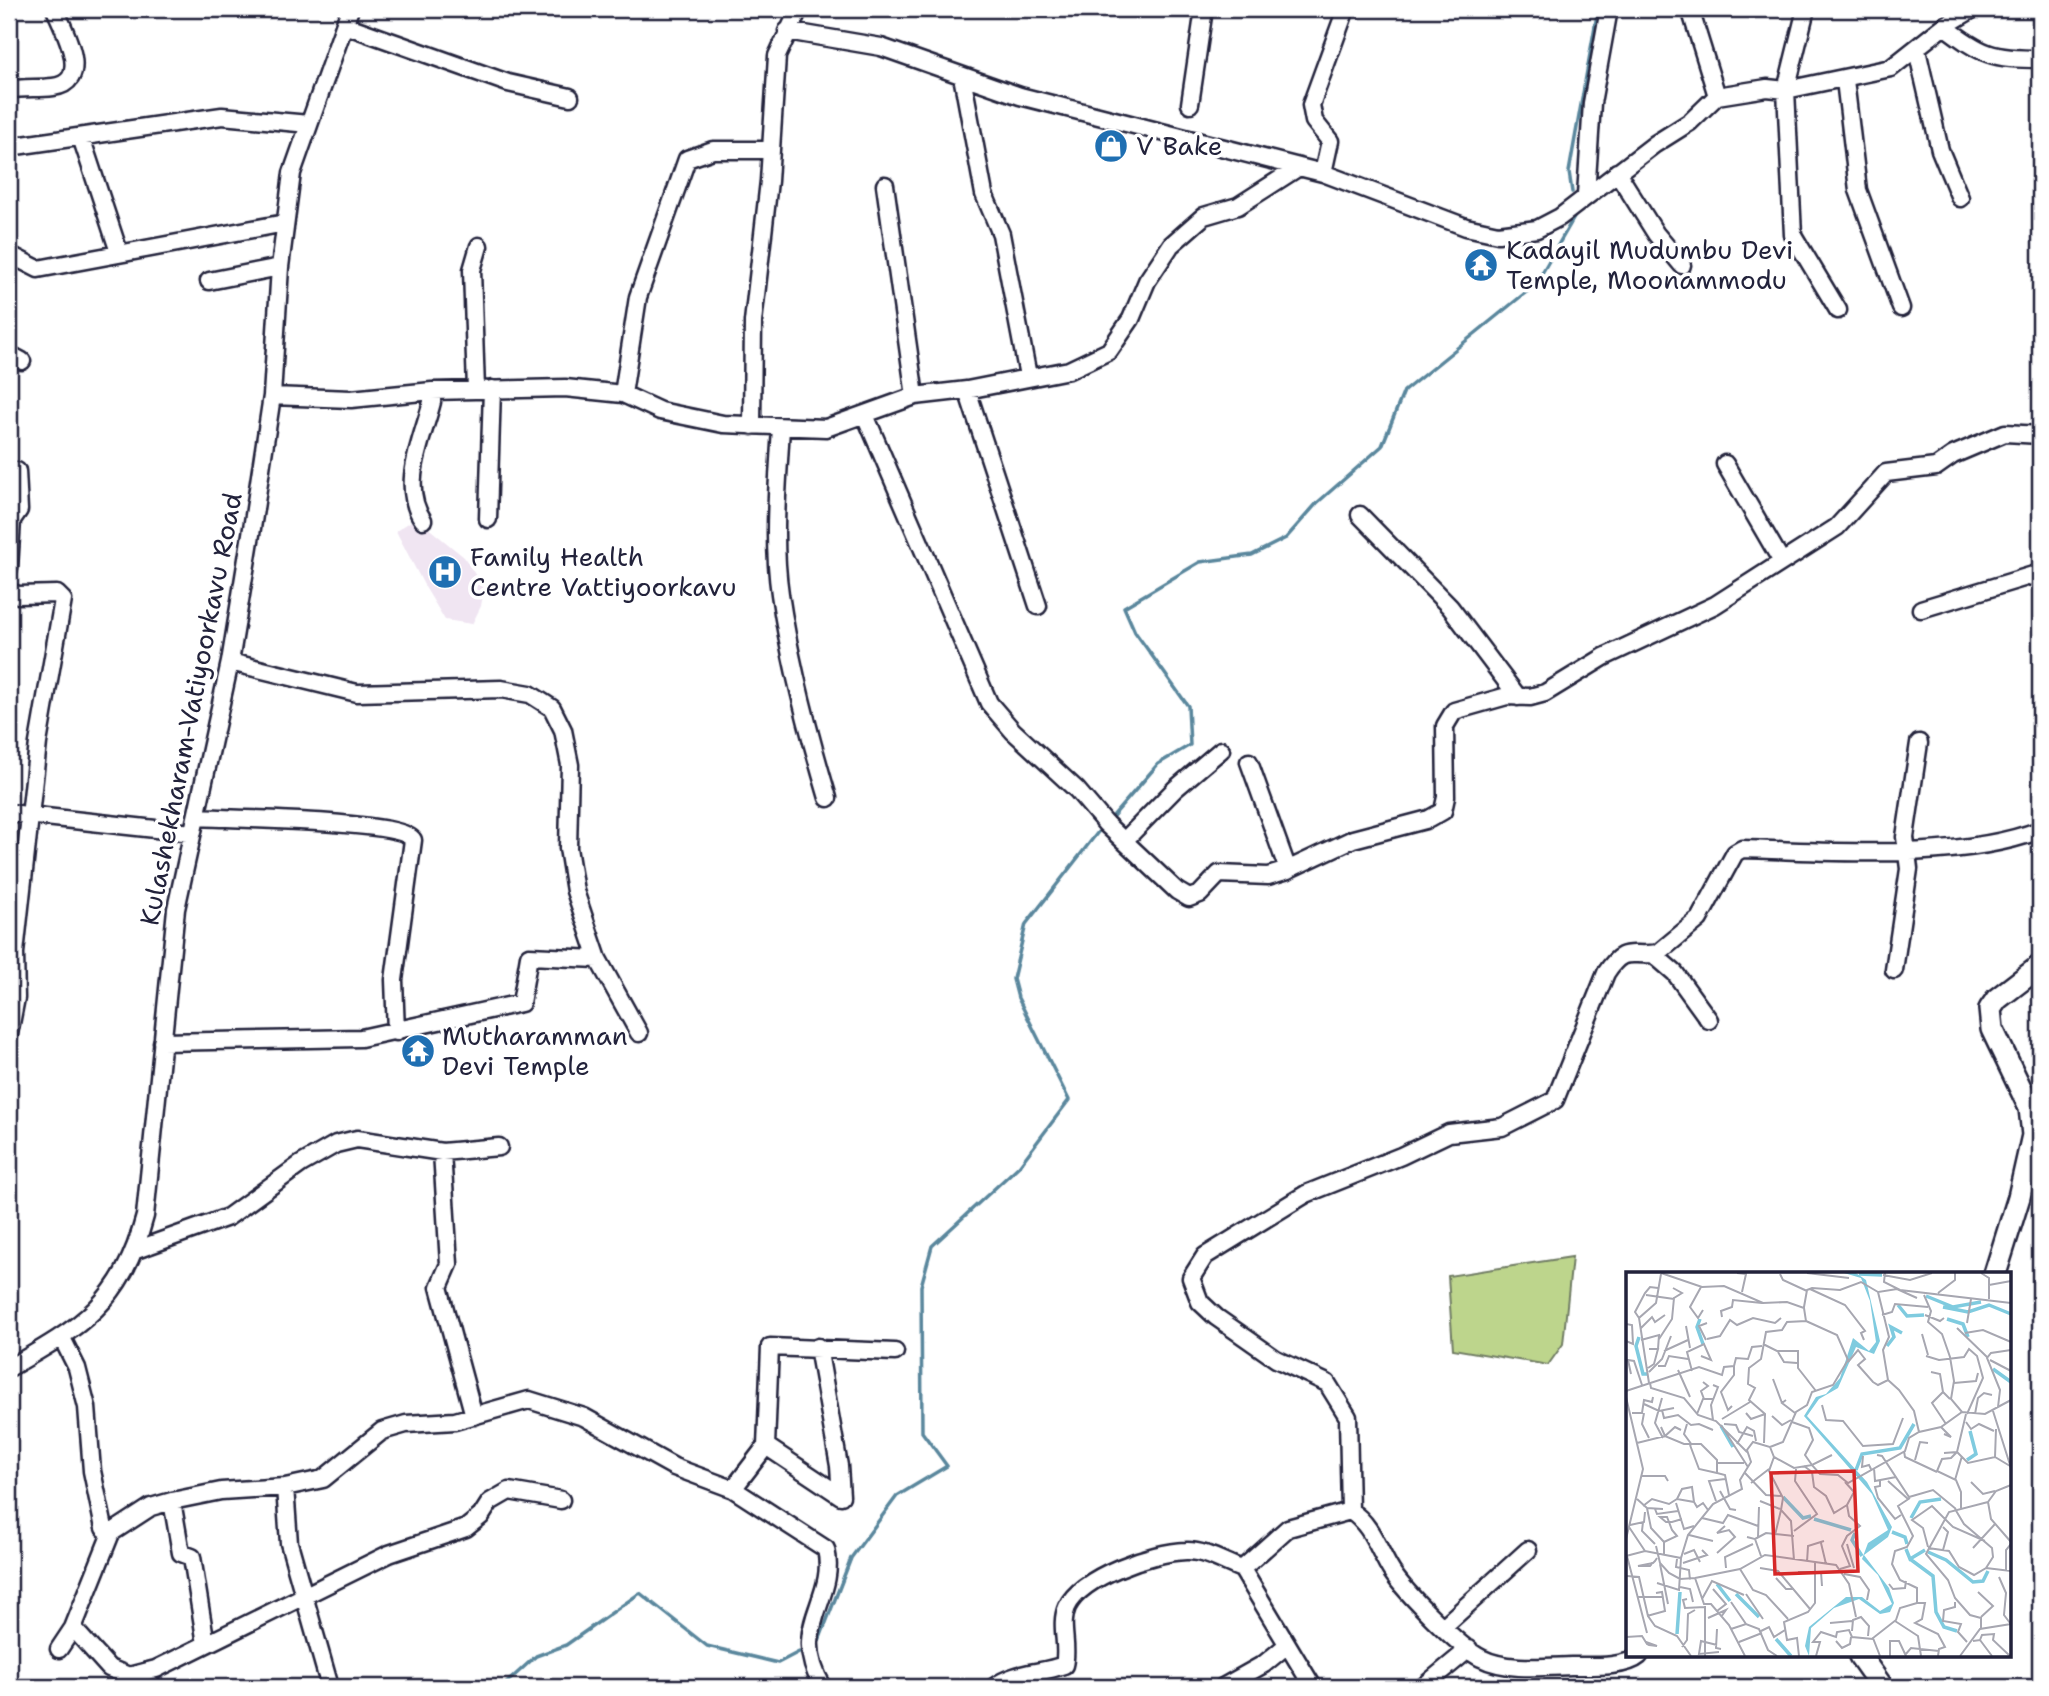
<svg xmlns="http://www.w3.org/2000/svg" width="2049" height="1696" font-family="'Shantell Sans',sans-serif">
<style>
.built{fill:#f0e5f2}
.green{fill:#bdd58c;stroke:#707c64;stroke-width:2}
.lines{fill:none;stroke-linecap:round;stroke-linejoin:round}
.stream{stroke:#5a879d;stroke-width:3.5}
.minor-casing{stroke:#22223b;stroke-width:21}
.major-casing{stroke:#22223b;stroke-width:26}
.minor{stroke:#fff;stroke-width:16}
.major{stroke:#fff;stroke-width:21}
.labels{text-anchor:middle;stroke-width:7;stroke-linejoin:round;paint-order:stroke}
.poi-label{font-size:26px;fill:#22223b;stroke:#fff;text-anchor:start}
.street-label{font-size:26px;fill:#22223b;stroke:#fff}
.inset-river{fill:none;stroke:#7fcbdf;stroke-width:3.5}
.inset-road{fill:none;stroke:#a7a7b1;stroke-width:2}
.view{fill:#d62828;fill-opacity:0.15;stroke:#d62828;stroke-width:3.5}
.inset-edge{fill:none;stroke:#22223b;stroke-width:3.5}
</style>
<rect width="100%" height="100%" fill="#fff"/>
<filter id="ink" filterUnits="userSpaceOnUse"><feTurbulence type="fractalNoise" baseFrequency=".0143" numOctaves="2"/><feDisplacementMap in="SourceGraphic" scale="14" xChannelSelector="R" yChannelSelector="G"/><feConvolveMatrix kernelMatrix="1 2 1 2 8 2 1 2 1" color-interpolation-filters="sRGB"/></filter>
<g filter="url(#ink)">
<path class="built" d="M416 518 464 557 484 589 481 606 472 624 445 620 425 587 396 531Z"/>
<path class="green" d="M1572 1257 1563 1344 1548 1365 1453 1349 1448 1276Z"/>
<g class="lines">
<path class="stream" d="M1572 192 1569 172 1598 9
M1113 816 1158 764 1190 745 1188 706 1135 632 1124 607 1200 562 1252 555 1286 538 1317 503 1382 446 1404 391 1535 285 1576 214
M818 1643 851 1558 897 1496 947 1466 922 1432 921 1286 932 1246 1019 1166 1069 1100 1018 998 1013 979 1026 924 1098 832
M502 1687 536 1656 566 1645 640 1593 707 1646 778 1663 799 1652"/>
<g class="minor-casing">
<path id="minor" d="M1690 9 1717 96
M1806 9 1786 90 1793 235 1838 310
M345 25 508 83 570 97
M1944 26C1982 55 1992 59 2040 59
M787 31 881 47 1020 96 1299 167
M1917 50 1940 150 1960 198
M962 76 984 194 1001 234 1028 376
M1845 80 1858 190 1901 308
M9 90C23 87 38 89 53 87 93 82 64 30 55 9
M1190 104 1204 9
M81 137 119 252
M9 147 222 116 309 124
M1617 172 1656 234 1682 265
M1323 173 1330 141 1314 121 1311 105 1346 9
M885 185 915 396
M1586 195 1592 103 1609 9
M9 254 38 269 285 223
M209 281 280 267
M9 354 22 361
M476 390 472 270 479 246
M967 390 1038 606
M623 394 638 297 687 159 713 150H769
M272 396 351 399 432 391 565 388 623 394 660 411 723 424 826 428 915 396 967 390 1069 370 1109 351 1131 319 1147 281 1171 245 1204 216 1238 206 1299 167 1323 173 1466 227 1498 234 1537 229 1560 217 1655 144 1690 122 1717 96 1767 88 1786 90 1891 68 1944 26 1973 9
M865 415 989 703 1013 731 1077 790 1106 824 1177 891 1189 898 1200 894 1219 874 1268 876 1285 871 1353 839 1429 819 1443 811 1446 797 1445 726 1454 711 1507 696 1530 697 1545 693 1604 657 1715 605 1837 527 1886 473 1936 467 1953 455 2005 433 2040 435
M752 426 753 322 769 181 777 56 799 9
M781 427C778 483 772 539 780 594 790 663 808 731 828 798
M1725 464 1782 562
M1360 515 1450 607 1518 697
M488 519 492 389
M423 520C399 486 423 438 432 402V391
M9 568 12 520 19 510 17 471
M9 591 18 595 57 594 63 600 38 743 15 953 9 954
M1921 609 2040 573
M230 662 357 693 501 689 530 694 552 708 563 730 570 765 568 848 575 891 598 959 639 1033
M1249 762 1288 870
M9 813 192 833
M196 817C228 819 402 820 413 840L394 980 396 1032
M1124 841 1175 789 1221 750
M1653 954 1675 973 1709 1020
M1894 970 1909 869 1905 837 1919 743
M9 1034 16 998 15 953
M162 1042 361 1038 521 1003 529 956 598 959
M442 1152 449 1264 439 1287 474 1416
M136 1250 228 1217 301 1164 336 1144 357 1139 442 1152 499 1147
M62 1338 77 1368 87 1407 92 1471 104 1528 111 1533 151 1507 172 1501 221 1491 285 1487 323 1479 382 1431 406 1424 455 1421 529 1400 584 1417 674 1467 733 1489 826 1549C838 1600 787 1627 823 1687
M9 1368C82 1326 122 1303 145 1216L176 909 230 662 253 522 272 396 280 267 292 173 350 9
M766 1446 841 1496 839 1466 818 1347
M285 1487 289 1543 330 1687
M733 1489 766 1446 770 1347 895 1352
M172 1501 181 1553 192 1557 206 1644
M1350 1511 1348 1417 1327 1383 1276 1359 1216 1317 1200 1302 1191 1278 1205 1256 1306 1194 1401 1156 1449 1133 1502 1127 1555 1100 1606 973C1625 944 1630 958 1658 953L1699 919 1735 853 1742 849C1831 851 1957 862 2040 830
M1242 1569 1313 1687
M1444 1626 1528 1550
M73 1628 109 1668 129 1676 156 1669 389 1554 466 1528 481 1516 490 1502 509 1491 561 1500
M59 1649 73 1628 111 1533
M994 1687C1015 1671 1040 1674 1064 1665 1069 1646 1059 1625 1067 1607 1082 1576 1153 1552 1186 1551 1204 1550 1225 1563 1242 1569L1288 1528 1350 1511C1372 1524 1379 1552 1392 1572 1405 1592 1460 1648 1481 1658 1506 1671 1544 1667 1571 1666 1590 1666 1625 1668 1639 1656
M1223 1687 1264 1664 1287 1645
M1423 1687 1469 1649"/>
</g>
<g class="major-casing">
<path id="major" d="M1995 1274 2019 1197 2033 1135 2030 1108 1992 1029 1990 1009 1997 999 2040 966
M1860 1656 1882 1687"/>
</g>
<use href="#minor" class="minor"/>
<use href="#major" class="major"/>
</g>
</g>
<defs>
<g id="shop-disc" transform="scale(1.75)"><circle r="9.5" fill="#1f6fb2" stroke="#fff"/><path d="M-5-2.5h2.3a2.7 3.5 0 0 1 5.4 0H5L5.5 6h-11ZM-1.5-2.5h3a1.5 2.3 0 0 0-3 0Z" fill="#fff"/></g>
<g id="temple-disc" transform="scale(1.75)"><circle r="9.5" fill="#1f6fb2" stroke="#fff"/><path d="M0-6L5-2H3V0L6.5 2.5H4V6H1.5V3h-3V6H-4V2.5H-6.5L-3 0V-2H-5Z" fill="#fff"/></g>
<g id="hospital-disc" transform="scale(1.75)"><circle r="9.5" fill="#1f6fb2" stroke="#fff"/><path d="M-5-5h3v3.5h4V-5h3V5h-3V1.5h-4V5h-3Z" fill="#fff"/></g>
</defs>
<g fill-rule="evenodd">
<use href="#shop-disc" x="1111" y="146"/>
<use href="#temple-disc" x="1481" y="265"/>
<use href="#hospital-disc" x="445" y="572"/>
<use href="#temple-disc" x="418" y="1051"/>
</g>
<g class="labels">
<g class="poi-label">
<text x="1136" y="155">V Bake</text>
<text x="1506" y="259">Kadayil Mudumbu Devi<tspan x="1506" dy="30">Temple, Moonammodu</tspan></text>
<text x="470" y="566">Family Health<tspan x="470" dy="30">Centre Vattiyoorkavu</tspan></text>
<text x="442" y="1045">Mutharamman<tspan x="442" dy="30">Devi Temple</tspan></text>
</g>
<g class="street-label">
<text transform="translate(191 709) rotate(-79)" y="9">Kulashekharam-Vatiyoorkavu Road</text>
</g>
</g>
<g transform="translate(1626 1272)">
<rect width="385" height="385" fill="#fff"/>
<path d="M218 1H230L240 8 254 69 248 82 230 75 212 116 193 127 181 144 241 210 266 255 262 265 238 283 263 316 268 331 264 340 254 342 233 327 208 336 185 356 183 384 179 374 183 355 220 325H236L254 339 266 332 252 303 236 287 242 271 262 258 246 222 178 144 190 125 200 122 214 106 227 66 243 79 250 70 244 29 235 6Z" fill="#7fcbdf"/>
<path class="inset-river" d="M233 2 256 3M300 24 327 35 355 30M272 33 281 44 298 43M317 35 342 40 363 33 385 42M74 47 71 55 77 72M321 47 337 52 342 65M13 65 10 74 17 102H22M261 74 268 65 265 55 276 61M367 97 385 110M95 154 107 175M341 188 350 182 344 159M230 198 236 182 274 176 288 152M157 225 177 246 185 244M285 246 294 230 315 227M188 247 225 258M266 260 279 265 281 272M229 261 226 268 236 284M280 277 284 287 299 278M302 280 320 288 347 310 357 309 362 299M284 287 307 304 310 340 318 355 331 359M91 312 104 329M110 322 133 345M51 362 54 320M150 367 165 384"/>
<path class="inset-road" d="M35 1 76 15 98 14 137 31 161 30 178 36 180 49 161 50 156 58 140 60 135 87 123 96 122 112 129 116 123 128 139 142 138 171M111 1 120 2 116 20M181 1 223 6M259 1 258 10 274 18 385 31M355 1 363 6V27M154 2 157 8 181 19M257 3 284 8 306 1M363 13 385 9M75 15 64 35 72 46 77 38M184 17 219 33 239 59 235 61 238 68M312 21 329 8V1M20 23 48 27M298 23 305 39 302 50 316 62 324 85 328 109 325 127 336 140M178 35 181 18 186 16 214 18 235 10 252 20M256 43 266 40 269 32 302 35M299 43 314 49 318 46M96 45 95 39 106 35 107 28 136 31M13 46 9 40 19 21 24 15 32 16M341 51 345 27M0 52 6 53 7 72 0 69M60 54 64 76M15 56 26 45 29 50 39 43M331 56 361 85M339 61 357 58 385 70M296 62 302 83M33 67 46 47 48 26 56 21 47 16M81 67 94 64 104 48 111 53 127 46 149 51 155 46M15 68 33 63 32 77M80 68 73 54 81 51M137 72 151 79H172V96L190 119M38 79 62 68M152 80 158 90 171 91M300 84 313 88 338 85 343 77 351 84 357 106 341 142M364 88 385 99M222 90 232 78 239 87 232 93 247 110 252 113 262 108 273 118 288 139 293 160M32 94H39L43 84 62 87M22 96 28 92 32 77H23M52 98 64 125M66 99 61 80 78 72 85 88 75 84M23 100 36 87 45 64M305 100 314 102 317 120M5 102 2 88 8 89 16 113M147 107 156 131M262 108 257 78 263 65 252 20 271 17 291 26M77 110 82 114 75 119 78 127M23 111 13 46 30 31 35 2M24 111 25 116 58 126 72 143 90 149 121 180M328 111 350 109 352 101M0 119 73 95 96 103 98 95 108 94 110 86 122 87 126 75 136 74M0 125 17 197 0 267M36 126 29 151 37 166M160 128 156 131 169 141M18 132 33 139 48 136M196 133 200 148 217 149 237 174 267 172 277 146M106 134 102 138 95 120 108 103V94M372 135 374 118 361 86 365 81 385 78M36 138 38 146 52 143 65 153 73 152 87 158M367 139 385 196M6 141H16L18 128 26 130 27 125M18 141 16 152 23 166M120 141 125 147 139 142M71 142 77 127H87M349 142 352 126 358 121 366 123M146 144 156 153 165 148M96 147 124 130M87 148 85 133 92 115 87 113M166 150 183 156 187 168 179 183 186 193 206 183M340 150 345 157 353 152 368 159M61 152 58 162 66 173M98 152 110 153 113 160 127 164M320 152 306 131 317 120 324 127M95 153 122 195M35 155 39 164 49 155 55 158M315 155 325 165 318 162M11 171 39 164 58 172H75L91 188V201L99 203 103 223M111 172 121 155 128 159 130 169M64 173 73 197 91 201M144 175 157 170 170 140 181 133 186 120 207 113 222 88 211 63 180 49M278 179 279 185 311 200M318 181 331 180 340 142M251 183 256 184 283 225 307 218 330 237M237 184 236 195 243 193 245 197M148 185 143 199 157 226 155 238 165 249 168 288M369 185 370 157M289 188 294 170 302 171M91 191H118M178 194 186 200 188 215 200 224 208 241 221 233M248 196 249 209 270 205M119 201 140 223 155 224M15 204H39L42 209M254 208V214L249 215 252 226 269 247 275 243M329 208 336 184M262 209 282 227M345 210 357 222 369 219M125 211 143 197M385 213 370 219 362 230 365 247 385 270M94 219 104 237 110 238M284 226 272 234 287 264 281 275 269 279 266 292 274 308 291 316V331H299L296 347 289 351 312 362 319 375 313 377 312 384M11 227 21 236 37 237M51 227 56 217 66 215 68 230M90 229 83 209 99 207M134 229 154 237M50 231 58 257 68 254M17 234 26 227 43 232 51 227 68 230 71 235 77 231 82 238M21 236 25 256 38 270M335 236V220L330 208 311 199 316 187 325 186 331 180 342 191 369 185 384 194M29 237 31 242 52 239M76 246 97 251 102 243 132 254M17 250 16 259 29 272M4 253 18 250 19 240M3 255 19 279M168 259 191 242 169 209 170 197M63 263 87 269M149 263 155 238M121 265 129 267 135 284M132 265 133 235M129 267 140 261 168 264M195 271 200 292M221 272 228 296M30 274 34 291 43 301 54 307 69 306 78 332H85L103 353 119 384M302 275 297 256 286 248 306 234 327 255 359 269M302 276 323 279 333 295 348 303 360 296 367 285 366 276 338 252 329 237M347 276 369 252M317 278 322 260 317 255M91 281 109 265 103 258 91 261 99 254M38 282V270L51 264 46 258 43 250 41 245H34L40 250H46L56 247M58 282 68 278 74 290M0 284 19 279 55 286 62 263 87 232 116 217 114 208 125 190 121 178 127 170 144 175 148 185 168 196 186 193 194 202 212 203 222 211 279 179 283 166 293 160 315 155 336 140 359 142 385 128M1 284 21 361M51 287 50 295 63 298 64 308M181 290 182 274 198 269M27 291 12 294H24L25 293 26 291H27L29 289 31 286M57 291 81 283 76 278M34 292 42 332M100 296 99 285 127 272M134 296 152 299 184 337M360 296 385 299M114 297 127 318 140 323 162 347M214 297 224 294 216 274 221 264 234 254 223 244 221 233 228 220 219 210M380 299V278L385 272M172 300H195L196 314M218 302 234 305 243 318 241 328M1 304 13 305 22 344 29 354 51 364 65 384M373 305 380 321 378 343 384 351M69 306 114 297 139 283 210 293 223 312 230 345M150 306 160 317H168M31 311 53 318 55 286M263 312 267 317 279 316 280 309M54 315 64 317 67 330M87 317 100 332 91 339M352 320 367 334 355 345M120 322 137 347M11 325H36M61 327 57 328 59 336 79 335M76 327 86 309 118 323M105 330 120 352M329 330V335L318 338 317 349 335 352 332 360 341 370M21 344 39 339 36 320 30 321M82 346 100 338 95 345M269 349 292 364 295 384M204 351 226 349M91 357 90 376 95 377M105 357 120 352 133 357 142 378 151 384M355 357V346L344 343 329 326 322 308 300 282 323 240 362 230M135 359 143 355 148 365 159 358M226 359 227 348 235 345 243 354 242 364M0 365 16 364 21 372 23 373 31 374 20 370M354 368 356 363 368 362 367 368 384 384M210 369 216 376 224 372 225 365M347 369 354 368 366 384M113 370 136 361M91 373 75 369 73 382 93 380M56 375 61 368 62 342 69 338M279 383 285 376 313 379M79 384V334M173 384 171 366 161 368 158 350 182 340 189 331V291M190 384 194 370H187L195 360 210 365 211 360 223 358 226 365 247 367M254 384 247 366 270 348 274 336 291 331M264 384V369H273L280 384M334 384 354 357 385 352"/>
<path class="view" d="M228 199 232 299 149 302 145 201Z"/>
<rect width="385" height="385" class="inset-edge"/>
</g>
<rect width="2049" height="1696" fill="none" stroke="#fff" stroke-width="35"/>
<rect x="18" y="18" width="2014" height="1661" fill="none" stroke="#22223b" stroke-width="2.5" filter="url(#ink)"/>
</svg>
